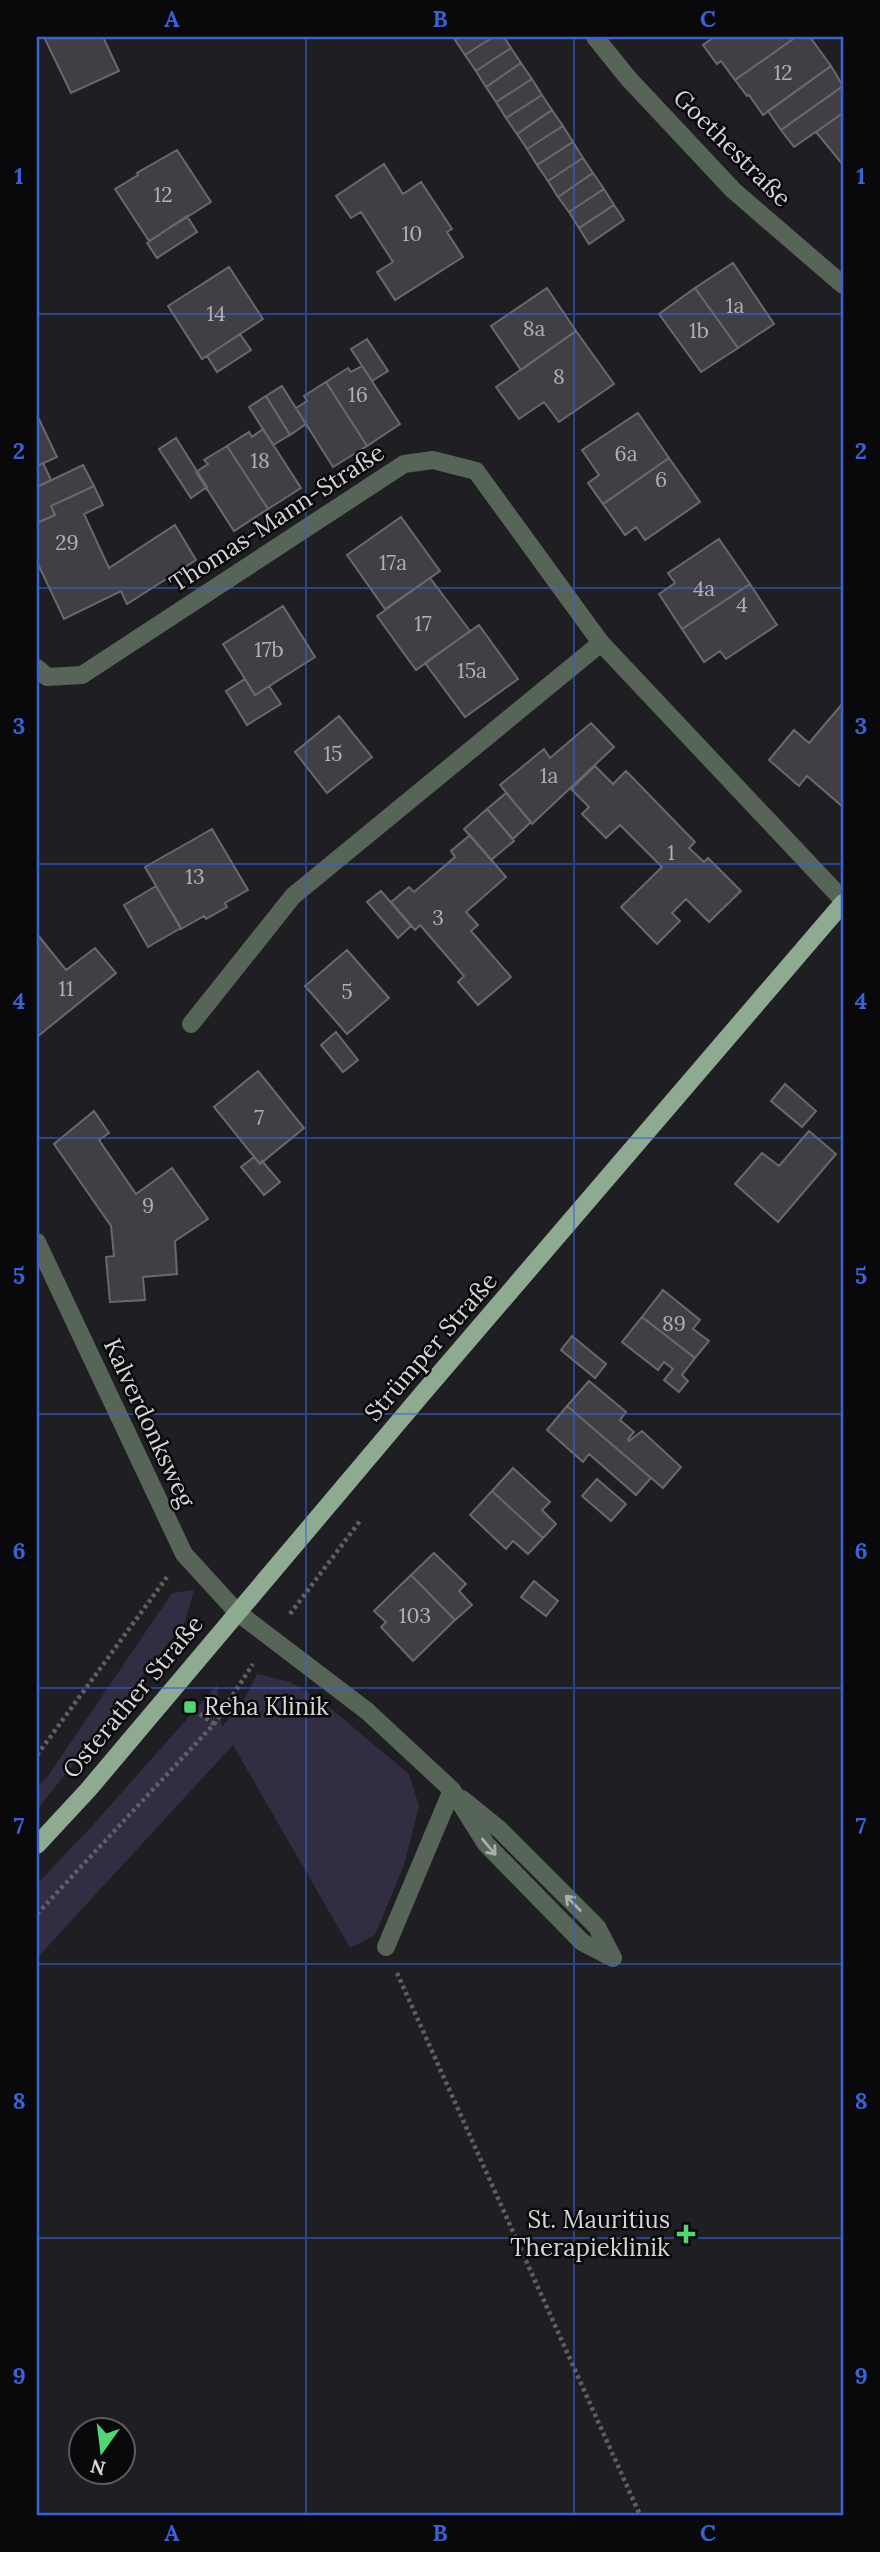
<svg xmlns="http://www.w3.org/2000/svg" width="880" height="2552" font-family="Lora,serif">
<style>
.green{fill:#322d43}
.building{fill:#413f45;stroke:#69686e;stroke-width:2}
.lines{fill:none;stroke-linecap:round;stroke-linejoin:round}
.path{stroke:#5f5f63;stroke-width:4.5;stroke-dasharray:3.5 3.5;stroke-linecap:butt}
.minor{stroke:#576458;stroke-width:18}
.major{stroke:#8eab92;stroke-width:18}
.oneway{stroke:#aaaeac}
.grid{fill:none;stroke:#3962d8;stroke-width:2;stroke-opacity:0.55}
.poi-dot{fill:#52d673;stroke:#09080a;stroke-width:2.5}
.labels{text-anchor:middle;stroke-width:5;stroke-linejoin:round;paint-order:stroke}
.number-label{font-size:21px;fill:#b1b0b4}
.street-label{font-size:24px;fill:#d6d6d9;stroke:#09080a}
.poi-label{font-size:24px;fill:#d6d6d9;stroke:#09080a;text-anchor:start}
.neatline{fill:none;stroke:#3962d8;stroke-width:2.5}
.grid-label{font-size:23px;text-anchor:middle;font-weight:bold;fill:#3962d8}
</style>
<rect width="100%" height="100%" fill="#1f1e23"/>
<path class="green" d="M194 1590 185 1622 37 1810V1787L48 1776 172 1593Z
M257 1674 290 1682 323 1702 409 1774 419 1806 404 1865 375 1935 350 1948 233 1745 37 1958V1884L93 1825 217 1685 222 1727 245 1698Z"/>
<path class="building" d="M44 37H103L119 71 71 93Z
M459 37H493L465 55 455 40Z
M493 37H504L511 48 476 71 465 55Z
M714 37H796L735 80 721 61 717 64 703 45Z
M796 37H810L831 66 763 115 749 95 747 96 735 80Z
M511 48 521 63 486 87 476 71Z
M521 63 532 79 496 102 486 87Z
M831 66 843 86 781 130 768 111Z
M532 79 542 95 506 118 496 102Z
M843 86V113L794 147 781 130Z
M542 95 552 110 517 134 506 118Z
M552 110 563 126 527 149 517 134Z
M843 113V165L816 132Z
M563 126 573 142 537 165 527 149Z
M573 142 583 158 548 181 537 165Z
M177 150 211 202 149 241 115 189 138 175 137 173Z
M583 158 593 173 558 197 548 181Z
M384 164 403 194 421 182 452 229 447 232 463 257 395 300 377 272 393 262 361 212 351 218 336 196Z
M593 173 604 189 569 212 558 197Z
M604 189 614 205 579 228 569 212Z
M614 205 624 220 589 244 579 228Z
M187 216 197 232 157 258 147 243Z
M733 263 774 324 738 348 695 288Z
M229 267 263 319 202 359 168 306Z
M547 288 576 331 521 370 491 326Z
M695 288 738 348 701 372 659 314Z
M576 331 614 384 559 422 544 402 519 419 496 387Z
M240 334 251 350 217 372 207 356Z
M367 339 388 371 372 381 351 349Z
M362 366 400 424 367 446 326 382 348 368 351 372Z
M326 382 367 446 333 467 296 408 307 401 304 396Z
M282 386 306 424 290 435 266 396Z
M266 396 290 435 273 445 249 407Z
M638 413 669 458 603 504 588 483 599 475 582 450Z
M37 415 57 457 37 466Z
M263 429 301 488 268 509 227 446 249 432 252 437Z
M176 438 207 487 191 498 159 449Z
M227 446 268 509 234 531 196 472 208 464 204 460Z
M669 458 700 502 645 540 636 527 625 535 603 504Z
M43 463 51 480 37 487V466Z
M83 465 94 486 51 506 55 515 37 523V487Z
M94 486 103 505 84 514 109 568 175 525 196 560 127 604 121 591 64 619 37 562V523L55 515 51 506Z
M401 517 440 571 385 609 347 555Z
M719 539 750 584 682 629 659 594 675 583 668 573Z
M430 578 470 631 416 670 377 616Z
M750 584 777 625 726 659 720 651 704 662 682 629Z
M283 606 315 657 255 695 223 644Z
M479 625 518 679 465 717 425 663Z
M245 679 255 695 269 686 281 704 247 725 226 691Z
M843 703V807L807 776 799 786 769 760 794 730 809 743Z
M339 716 372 757 327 793 295 752Z
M591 723 614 747 532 824 500 785 544 749 550 758Z
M595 766 613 784 626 771 695 842 689 848 704 862 708 858 741 891 709 922 686 899 672 913 680 921 657 944 621 907 662 867 620 825 606 838 582 814 589 807 571 789Z
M506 793 531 822 513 839 487 809Z
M487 809 514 841 491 860 464 829Z
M212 829 248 890 225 903 227 907 206 919 204 916 181 929 145 867Z
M470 835 506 877 466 912 478 925 471 931 511 977 478 1005 458 982 464 976 420 925 415 930 391 902 409 887 414 892 455 857 451 851Z
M156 886 181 928 148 947 124 905Z
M381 891 411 926 398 938 367 902Z
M37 934 66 970 95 948 116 973 37 1037Z
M347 950 389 998 347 1034 305 986Z
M336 1032 358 1060 343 1072 321 1045Z
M258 1071 304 1128 260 1164 214 1107Z
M785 1084 816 1111 802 1127 771 1101Z
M94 1111 109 1133 99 1140 136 1194 172 1168 208 1219 175 1241 177 1274 143 1277 145 1300 110 1302 106 1257 114 1256 111 1226 54 1144Z
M809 1131 836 1154 778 1222 735 1184 762 1153 779 1166Z
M254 1157 260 1164 262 1161 280 1182 264 1195 241 1167Z
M663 1290 700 1320 693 1329 709 1341 695 1358 642 1317Z
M642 1317 695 1358 682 1375 688 1381 679 1392 664 1380 673 1369 664 1362 658 1370 622 1342Z
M572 1336 606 1364 595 1378 561 1350Z
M589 1381 626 1412 620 1420 634 1432 628 1439 629 1441 642 1431 681 1467 663 1488 567 1406Z
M567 1406 651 1478 636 1495 589 1454 583 1462 547 1430Z
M513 1468 550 1502 542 1510 556 1524 543 1538 492 1491Z
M597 1479 626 1504 611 1521 582 1496Z
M492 1491 543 1538 528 1554 513 1541 506 1549 470 1515Z
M434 1553 466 1584 459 1591 472 1605 455 1620 411 1575Z
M411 1575 455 1620 413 1661 381 1627 386 1622 374 1611Z
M534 1581 558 1601 546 1616 521 1597Z"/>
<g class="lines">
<path class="path" d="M290 1614 360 1521
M194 1710 214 1724
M37 1755 167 1577
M37 1914 214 1724 253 1664
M397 1973 640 2515"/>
<path class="minor" d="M595 37 628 78 733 190 843 285
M37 668 47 677 82 675 404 464 433 460 476 471 601 643 843 900
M191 1024 293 896 601 643
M37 1242 184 1554 237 1612 367 1711 452 1790 486 1844 582 1942 613 1958
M462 1799 499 1829 597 1927 613 1958
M386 1947 452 1790"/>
<path class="major" d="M37 1845 88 1790 423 1393 843 903"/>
</g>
<defs><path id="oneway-shaft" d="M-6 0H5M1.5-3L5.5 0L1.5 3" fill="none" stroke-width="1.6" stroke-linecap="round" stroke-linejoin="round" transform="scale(1.75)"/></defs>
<g class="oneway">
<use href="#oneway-shaft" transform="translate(489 1847) rotate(50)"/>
<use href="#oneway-shaft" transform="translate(573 1903) rotate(-135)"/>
</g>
<path class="grid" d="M306 37V2515M574 37V2515M37 314H843M37 588H843M37 864H843M37 1138H843M37 1414H843M37 1688H843M37 1964H843M37 2238H843"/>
<g class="poi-dot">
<rect x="183" y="1700" width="14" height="14" rx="3.5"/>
<path d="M682.5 2223.5h7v7h7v7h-7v7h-7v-7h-7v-7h7z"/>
</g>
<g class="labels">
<g class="number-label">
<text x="783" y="80">12</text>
<text x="163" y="202">12</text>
<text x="412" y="241">10</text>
<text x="735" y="313">1a</text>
<text x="216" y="321">14</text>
<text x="534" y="336">8a</text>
<text x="699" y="338">1b</text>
<text x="559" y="384">8</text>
<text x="358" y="402">16</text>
<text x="626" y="461">6a</text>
<text x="260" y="468">18</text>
<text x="661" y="487">6</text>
<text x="67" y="550">29</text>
<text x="393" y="570">17a</text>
<text x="704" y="596">4a</text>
<text x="742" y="612">4</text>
<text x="423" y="631">17</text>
<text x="269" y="657">17b</text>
<text x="472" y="678">15a</text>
<text x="333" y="761">15</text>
<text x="549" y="783">1a</text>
<text x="671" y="860">1</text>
<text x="195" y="884">13</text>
<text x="438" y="925">3</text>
<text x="66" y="996">11</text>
<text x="347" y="999">5</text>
<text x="259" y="1125">7</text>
<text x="148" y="1213">9</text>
<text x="674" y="1331">89</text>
<text x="415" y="1623">103</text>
</g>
<g class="street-label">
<text transform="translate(732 148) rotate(45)" y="8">Goethestraße</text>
<text transform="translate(277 518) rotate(-33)" y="8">Thomas-Mann-Straße</text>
<text transform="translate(431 1347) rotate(-49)" y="8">Strümper Straße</text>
<text transform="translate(149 1423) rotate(65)" y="8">Kalverdonksweg</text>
<text transform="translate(133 1697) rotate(-50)" y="8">Osterather Straße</text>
</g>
<g class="poi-label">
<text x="204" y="1715">Reha Klinik</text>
<text x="670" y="2228" text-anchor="end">St. Mauritius<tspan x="670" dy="28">Therapieklinik</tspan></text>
</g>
</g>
<rect width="880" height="2552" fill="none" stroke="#09080a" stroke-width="77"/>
<g transform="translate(102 2451) rotate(194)"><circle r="33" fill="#09080a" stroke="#5b5a5d" stroke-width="2"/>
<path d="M0-5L12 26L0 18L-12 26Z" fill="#52d673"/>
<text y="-10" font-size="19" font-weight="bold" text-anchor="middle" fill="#d6d6d9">N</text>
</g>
<rect x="38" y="38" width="804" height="2476" class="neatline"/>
<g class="grid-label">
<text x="172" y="27">A</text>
<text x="440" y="27">B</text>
<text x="708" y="27">C</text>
<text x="19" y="184">1</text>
<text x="861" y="184">1</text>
<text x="19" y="459">2</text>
<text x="861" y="459">2</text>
<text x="19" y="734">3</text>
<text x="861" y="734">3</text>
<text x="19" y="1009">4</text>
<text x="861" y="1009">4</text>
<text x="19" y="1284">5</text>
<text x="861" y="1284">5</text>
<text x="19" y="1559">6</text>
<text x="861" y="1559">6</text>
<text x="19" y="1834">7</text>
<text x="861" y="1834">7</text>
<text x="19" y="2109">8</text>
<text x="861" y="2109">8</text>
<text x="19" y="2384">9</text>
<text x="861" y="2384">9</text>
<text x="172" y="2541">A</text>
<text x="440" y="2541">B</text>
<text x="708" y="2541">C</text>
</g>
</svg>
